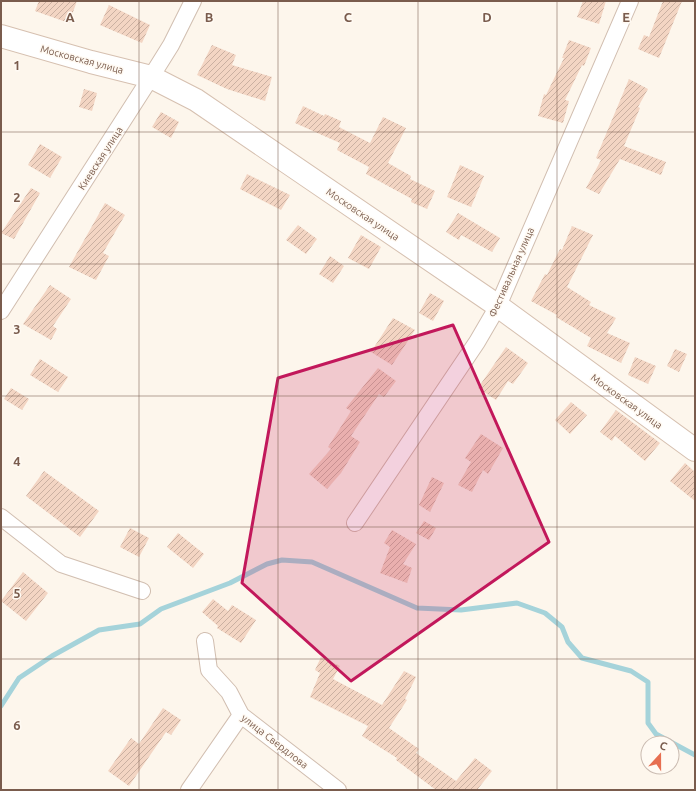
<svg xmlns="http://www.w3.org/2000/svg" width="696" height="791" font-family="Ubuntu,sans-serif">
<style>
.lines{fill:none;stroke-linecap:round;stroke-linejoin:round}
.stream{stroke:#a5d3da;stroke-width:5}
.building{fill:url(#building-hatch)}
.street-casing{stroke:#d1beb0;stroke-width:18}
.secondary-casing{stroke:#d6c0b0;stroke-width:24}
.street{stroke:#fff;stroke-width:16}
.secondary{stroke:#fff;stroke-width:22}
.marked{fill:#c2185b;fill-opacity:0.2;stroke:#c2185b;stroke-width:3;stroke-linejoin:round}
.grid{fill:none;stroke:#7a5c4d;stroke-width:1;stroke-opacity:0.55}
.labels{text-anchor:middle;stroke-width:3;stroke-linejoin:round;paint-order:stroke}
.street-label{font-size:10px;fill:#7a5c4d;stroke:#fffaf3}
.grid-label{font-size:13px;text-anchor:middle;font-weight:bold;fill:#7a5c4d;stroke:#fffaf3;stroke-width:3;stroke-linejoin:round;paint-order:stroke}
</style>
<defs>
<pattern id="building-hatch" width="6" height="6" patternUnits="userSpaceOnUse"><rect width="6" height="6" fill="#f3d5c3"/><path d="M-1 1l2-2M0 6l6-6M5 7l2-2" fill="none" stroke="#cab0a1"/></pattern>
</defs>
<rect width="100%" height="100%" fill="#fdf6ec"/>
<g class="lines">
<path class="stream" d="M1 706 19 678 52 656 99 630 140 624 161 609 230 583 267 564 282 560 312 562 417 608 461 610 517 603 545 613 562 627 568 642 582 658 631 671 648 682V723L656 734 695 755"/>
</g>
<path class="building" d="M39 1H77L69 23 35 11Z
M583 1H606L599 24 577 17Z
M663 1H682L659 58 638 49 644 35 649 37Z
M109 5 150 25 142 43 100 25Z
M569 40 591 48 584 66 582 65 565 100 569 101 563 123 538 116 544 94 546 95 564 58H562Z
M212 45 236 55 232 65 272 77 265 101 227 89 197 75Z
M629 79 648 89 638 107 640 108 624 146 666 162 661 175 620 159 599 194 586 188 601 160 596 158Z
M84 89 97 93 92 111 79 107Z
M303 106 324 116 325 114 341 121 339 127 370 143 383 117 406 128 388 163 411 176 410 179 435 191 427 209 411 202 412 199 366 174 369 167 337 150 340 143 295 123Z
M161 112 179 122 171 138 152 127Z
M40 144 62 157 50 178 28 165Z
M460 165 484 176 471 207 447 197Z
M247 174 290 195 281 210 240 189Z
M31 188 40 193 14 239 1 233Z
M105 203 125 215 103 253 109 256 96 280 69 267Z
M458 213 500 238 492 252 461 235 459 240 446 232Z
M298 225 317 239 306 254 286 240Z
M572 226 593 235 567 287 591 302 589 305 616 318 607 333 630 343 621 363 587 346 591 338 556 317 557 315 531 301 545 274 547 275 560 249 562 250Z
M361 235 381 247 369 269 348 258Z
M330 256 344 266 333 283 319 274Z
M50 285 71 299 53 326 57 329 51 340 23 324Z
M430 293 444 301 433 321 419 313Z
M393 318 415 330 392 365 371 352Z
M506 347 528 363 513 384 508 381 496 400 478 388Z
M675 349 687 354 679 372 667 366Z
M635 357 656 366 648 384 628 375Z
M40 359 68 377 58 392 30 375Z
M378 368 396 381 384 397 379 394 351 436 360 442 341 473 327 489 309 474 331 449 328 447 351 411 346 408Z
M11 388 29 399 22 410 4 399Z
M571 402 587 415 570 434 555 420Z
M616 410 660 443 645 461 615 436 612 441 600 432Z
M481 434 503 448 488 474 483 470 472 492 458 485 471 462 465 458Z
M685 463 695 472V501L670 481Z
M44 471 99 511 80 537 26 496Z
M432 477 444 483 430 512 419 505Z
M424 521 436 528 429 540 416 533Z
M130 528 149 538 139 557 120 547Z
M392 530 416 544 403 564 412 568 407 583 380 573 390 547 384 543Z
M178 533 204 554 193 568 167 547Z
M23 572 48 593 26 621 1 601Z
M213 599 228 611 232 605 256 620 241 643 217 628 218 626 202 612Z
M321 657 340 666 333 679 382 705 404 671 416 677 405 699 407 700 389 728 419 749 416 753 456 781 475 758 492 771 477 790H436L396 760 397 758 362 736 368 726 310 697 320 673 315 670Z
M163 708 181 720 171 735 166 732 129 786 108 771 131 738 139 744Z"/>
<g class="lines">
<g class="street-casing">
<path id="street" d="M1 311 151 77 171 45 193 1
M1 517 61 564 142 591
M355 523 477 342 498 306 630 1
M205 641 209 670 229 692 241 715 338 790
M189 790 241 715"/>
</g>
<g class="secondary-casing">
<path id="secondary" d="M1 36 91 62 151 77 196 100 498 306 695 450"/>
</g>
<use href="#street" class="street"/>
<use href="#secondary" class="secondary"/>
</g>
<path class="marked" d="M453 325 549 542 351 681 242 583 278 378Z"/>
<path class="grid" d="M139 1V790M278 1V790M418 1V790M557 1V790M1 132H695M1 264H695M1 396H695M1 527H695M1 659H695"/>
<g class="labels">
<g class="street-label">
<text transform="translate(82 59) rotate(15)" y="4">Московская улица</text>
<text transform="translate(100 158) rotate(-57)" y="4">Киевская улица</text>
<text transform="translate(363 214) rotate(34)" y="4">Московская улица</text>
<text transform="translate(511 272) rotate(-66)" y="4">Фестивальная улица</text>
<text transform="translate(627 401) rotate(36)" y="4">Московская улица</text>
<text transform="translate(275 741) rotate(38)" y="4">улица Свердлова</text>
</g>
</g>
<g class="grid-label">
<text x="70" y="22">A</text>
<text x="209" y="22">B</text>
<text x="348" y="22">C</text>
<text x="487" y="22">D</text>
<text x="626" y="22">E</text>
<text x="17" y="70">1</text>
<text x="17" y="202">2</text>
<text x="17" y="334">3</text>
<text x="17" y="466">4</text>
<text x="17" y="598">5</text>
<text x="17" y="730">6</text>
</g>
<rect width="696" height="791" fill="none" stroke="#7a5c4d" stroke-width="4"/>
<g transform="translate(660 755) rotate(21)"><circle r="19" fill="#fffaf3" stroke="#cabbb1"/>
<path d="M0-3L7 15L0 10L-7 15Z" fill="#e76f51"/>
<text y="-6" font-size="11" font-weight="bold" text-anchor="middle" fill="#7a5c4d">С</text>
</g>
</svg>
